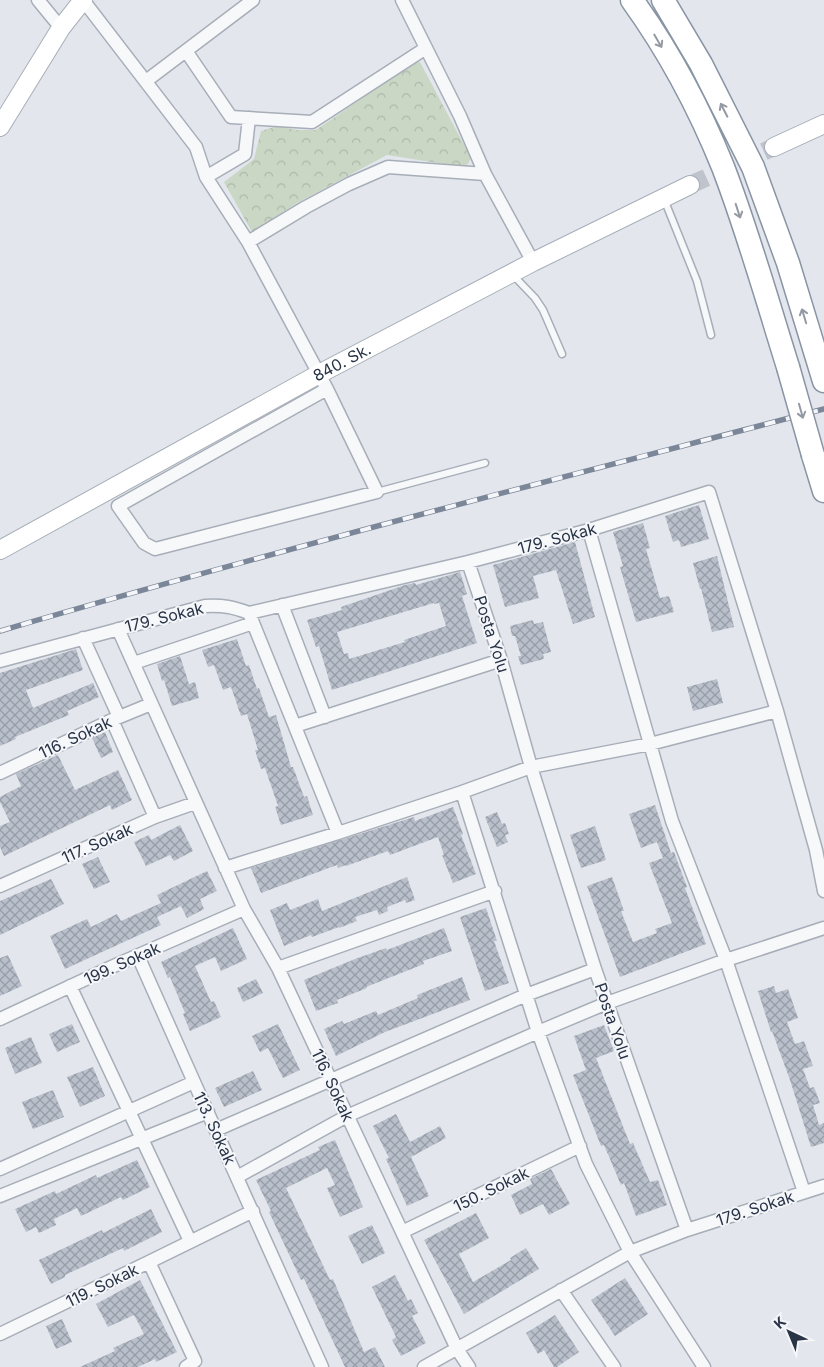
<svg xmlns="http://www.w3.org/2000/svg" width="824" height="1367" font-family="Inter,sans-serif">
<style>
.forest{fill:url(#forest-crowns)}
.building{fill:url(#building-cross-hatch);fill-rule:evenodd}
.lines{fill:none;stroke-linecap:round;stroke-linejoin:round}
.secondary-tunnel{stroke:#bec3cc;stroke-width:18;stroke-dasharray:18 9;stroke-linecap:butt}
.lane-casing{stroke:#a7aeb8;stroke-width:9}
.street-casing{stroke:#a7aeb8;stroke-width:15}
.secondary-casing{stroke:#a7aeb8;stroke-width:20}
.highway-casing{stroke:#8994a5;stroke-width:25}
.lane{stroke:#f7f8fa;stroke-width:6}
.street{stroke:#f7f8fa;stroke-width:12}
.secondary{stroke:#fff;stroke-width:18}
.highway{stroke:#fff;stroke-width:22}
.rail-casing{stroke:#7b8698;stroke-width:5.5}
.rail{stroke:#f4f6f9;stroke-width:4;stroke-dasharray:11;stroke-linecap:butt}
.highway-bridge-casing{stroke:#8994a5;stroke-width:25;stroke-linecap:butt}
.highway-bridge{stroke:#fff;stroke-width:22}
.oneway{stroke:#949aa3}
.labels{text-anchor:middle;stroke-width:4;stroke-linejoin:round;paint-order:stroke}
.street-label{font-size:16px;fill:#293447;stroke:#f4f6f9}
</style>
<defs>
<pattern id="forest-crowns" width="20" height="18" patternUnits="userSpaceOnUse" patternTransform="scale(1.25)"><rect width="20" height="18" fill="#c9d7c4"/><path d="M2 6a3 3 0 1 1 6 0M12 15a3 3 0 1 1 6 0" fill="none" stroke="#adb9aa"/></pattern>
<pattern id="building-cross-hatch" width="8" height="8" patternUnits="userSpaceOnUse" patternTransform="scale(1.25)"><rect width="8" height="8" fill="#bac0cb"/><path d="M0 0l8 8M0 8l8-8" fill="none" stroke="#979da7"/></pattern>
</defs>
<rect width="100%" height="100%" fill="#e3e7ed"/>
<path class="forest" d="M420 62 471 158 468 164 463 167 387 155 297 203 252 232 224 182 254 159 261 131 277 126 297 130H316L413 63Z"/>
<path class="building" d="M699 505 709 539 681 547 679 540 673 542 665 516Z
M643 523 650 548 646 549 660 598 669 596 674 612 636 622 620 567 623 566 613 532Z
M575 542 595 617 573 624 556 570 533 576 539 598 505 607 493 565Z
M717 556 734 627 712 632 701 588 700 589 693 563Z
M460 572 467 594 462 596 477 643 332 690 319 646 316 647 307 620 342 610 341 607 405 585 415 583 416 585ZM434 603V604L439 603 446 626 404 640 405 642 349 659 348 653 344 654 337 632Z
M533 620 534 624 543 622 551 652 543 654 544 659 521 665 518 656H521L515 636H512L510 626Z
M237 639 246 666 249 665 257 689 259 688 269 717 276 715 291 767H293L304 797 307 796 313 815 281 825 275 807 278 806 265 768 261 769 255 750H258L247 714 241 716 231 687 223 690 214 665 208 667 202 650Z
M76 649 83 670 26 690 33 708 93 683 99 697 67 711 69 715 15 737 16 739 0 746V673Z
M180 656 189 684 195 682 199 698 172 706 164 680 162 681 157 664Z
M717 679 723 703 693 711 687 687Z
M105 732 113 752 101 758 92 738Z
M58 755 75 790 118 770 132 800 112 810 110 805 4 856 0 847V826L10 822 0 802V797L21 786 16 774Z
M655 805 671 853 674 852 687 887 685 888 706 944 620 977 587 886 612 877 624 911H621L633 942 657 933 655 929 672 923 649 863 663 858 657 842 641 848 629 814Z
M453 807 463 834 461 835 476 874 453 883 442 855H444L438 837 390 855 388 851 346 866V865L338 868 337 865 261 893 251 868 414 817 415 821Z
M497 812 502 824 505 823 509 834 505 835 508 842 497 847 485 817Z
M180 825 193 851 174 861 170 855 146 866 134 842 149 835 151 840Z
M595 826 606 860 581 868 570 835Z
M98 857 110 882 94 889 82 864Z
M207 871 217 891 200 899 204 909 187 918 181 906 157 917 161 925 65 969 50 936 87 919 91 927 117 914 121 921 161 903 157 895Z
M407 877 415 900 406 903 405 900 387 907 388 911 379 915 377 910 355 917 357 921 339 928V927L312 937 311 935 284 946 270 910 287 903 290 910 318 899 322 911Z
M51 879 64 904 0 935V901Z
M486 908 497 941H494L509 983 485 991 460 917Z
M233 928 247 959 221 971 215 957 195 966 211 1002 214 1001 221 1017 190 1031 183 1014 185 1013 170 977 168 978 161 962Z
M444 928 452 951 423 961 424 964 366 987 367 988 337 1000 338 1003 316 1011 304 980 355 959 386 948 387 950Z
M8 955 22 986 0 996V958Z
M462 977 470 1000 385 1032 336 1056 324 1029 342 1021 344 1024 376 1011 378 1015 418 998 417 995Z
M256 979 263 993 243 1002 237 988Z
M774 986 776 993 788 989 798 1018 787 1022 795 1044 804 1041 813 1066 803 1069 810 1088 814 1087 820 1103 813 1105 819 1125 824 1123V1143L811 1147 790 1080 772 1031 771 1032 758 991Z
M72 1024 80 1042 57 1052 49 1034Z
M278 1024 300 1070 283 1078 268 1048 260 1052 252 1036Z
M604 1025 614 1051 596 1058 630 1144 633 1143 650 1182 658 1180 667 1205 636 1216 624 1183 621 1185 604 1145 601 1146 573 1075 586 1070 574 1036Z
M31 1037 42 1063 15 1074 5 1048Z
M93 1067 105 1096 80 1107 67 1077Z
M253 1071 262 1090 224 1107 215 1088Z
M53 1090 64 1117 33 1129 22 1102Z
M396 1114 410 1142 440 1126 446 1138 411 1157 429 1196 407 1206 386 1159 389 1158 373 1126Z
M335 1140 363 1207 340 1217 327 1188 335 1185 327 1168 286 1188 330 1280 333 1279 364 1352 375 1347 385 1367H345L304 1279 301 1280 269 1212 271 1211 256 1180 320 1150 318 1147Z
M137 1160 150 1187 123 1200 121 1197 81 1216 77 1208 54 1219 56 1225 39 1233 36 1227 26 1232 15 1209 55 1191 56 1194 96 1175 97 1178Z
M551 1169 570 1204 549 1215 543 1204 520 1215 511 1195 532 1184 530 1179Z
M151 1209 162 1232 124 1251 123 1248 65 1275V1277L51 1284 39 1260 102 1230 103 1233Z
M476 1213 489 1238 459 1254 473 1282 511 1260 510 1258 526 1248 539 1269 464 1314 424 1240Z
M372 1225 385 1253 362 1264 348 1236Z
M395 1275 408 1301 411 1299 418 1313 412 1316 426 1343 401 1356 392 1340 396 1337 372 1287Z
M625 1278 648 1314 615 1336 591 1300Z
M140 1280 177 1352 156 1362 155 1359 138 1367H80L115 1351 113 1348 144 1334 134 1315 108 1327 96 1304Z
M555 1315 579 1352 557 1367H554L544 1350 538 1354 526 1333Z
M62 1319 72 1342 56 1349 46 1326Z"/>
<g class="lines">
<path class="secondary-tunnel" d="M690 185 774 147"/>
<g class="lane-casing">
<path id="lane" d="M664 199 697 281 711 335
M512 274 535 298 543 310 562 354
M377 492 485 463"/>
</g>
<g class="street-casing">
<path id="street" d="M38 0 61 28
M83 0 196 147 206 177 248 242 319 374 327 389 377 492 155 549 144 543 118 506 327 389
M402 0 460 116 485 174
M186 51 231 117 312 122 426 48
M146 81 253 0
M206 177 245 154 249 118
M248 242 306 207 349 184 388 167 485 174 533 262
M589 530 672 821 726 960 804 1192
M282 605 325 717
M118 629 244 909 278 968 457 1349 469 1367
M83 638 119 717
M0 661 205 606C223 605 233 607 249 613L468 562 589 530 709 492 777 711 816 850 824 891
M134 663 253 623
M112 720 155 817
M295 726 501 660
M0 773 112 720 151 704
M462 792 538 1032 586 1164 630 1252 704 1367
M338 833 462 792 531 767 650 744 777 711
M225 868 338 833 249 613
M0 886 155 817 195 803
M138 956 194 1082
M278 968 495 891
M70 986 190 1241
M0 1019 118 964 244 909
M216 1130 526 995 595 969
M0 1169 194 1082 322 1367
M237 1177 347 1116 538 1032 607 1003 726 960 824 928
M0 1196 208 1112
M687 1230 824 1186
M402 1232 580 1146
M149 1262 253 1211
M561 1290 614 1367
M0 1334 149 1262 195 1361 186 1367
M424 1367 630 1252 687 1230 595 969 531 767 501 660 468 562"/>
</g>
<g class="secondary-casing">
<g id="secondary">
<path d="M0 127 61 28 83 0"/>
<path d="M774 147 824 124"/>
<path id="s1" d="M0 550 319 374 533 262 690 185"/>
</g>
</g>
<g class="highway-casing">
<path id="highway" d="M632 0C668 50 700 110 723 167 748 232 767 300 788 367
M663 0 701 64 753 167 788 263 824 381
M813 455 824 491"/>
</g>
<use href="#lane" class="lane"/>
<use href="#street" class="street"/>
<use href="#secondary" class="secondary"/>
<use href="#highway" class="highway"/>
<g class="rail-casing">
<path id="rail" d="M0 631C273 551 549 481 824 409"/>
</g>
<use href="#rail" class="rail"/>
<g class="highway-bridge-casing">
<path id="highway-bridge" d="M788 367 813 455"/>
</g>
<use href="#highway-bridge" class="highway-bridge"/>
</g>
<defs><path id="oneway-shaft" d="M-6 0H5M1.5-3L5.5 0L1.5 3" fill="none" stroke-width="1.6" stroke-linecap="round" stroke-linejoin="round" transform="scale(1.25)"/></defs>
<g class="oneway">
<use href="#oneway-shaft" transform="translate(658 41) rotate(60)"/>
<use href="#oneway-shaft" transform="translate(724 110) rotate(-117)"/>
<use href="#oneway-shaft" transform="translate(738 211) rotate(72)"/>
<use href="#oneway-shaft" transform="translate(804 316) rotate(-107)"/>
<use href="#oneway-shaft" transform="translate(801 411) rotate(74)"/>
</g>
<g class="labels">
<g class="street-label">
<text dy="6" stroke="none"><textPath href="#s1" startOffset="390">840. Sk.</textPath></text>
<text transform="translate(557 538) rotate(-15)" y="6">179. Sokak</text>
<text transform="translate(164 617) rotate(-14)" y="6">179. Sokak</text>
<text transform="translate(492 634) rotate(72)" y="6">Posta Yolu</text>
<text transform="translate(75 737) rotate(-25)" y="6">116. Sokak</text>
<text transform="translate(97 843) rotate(-24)" y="6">117. Sokak</text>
<text transform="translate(122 963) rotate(-24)" y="6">199. Sokak</text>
<text transform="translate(613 1021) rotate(71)" y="6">Posta Yolu</text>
<text transform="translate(333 1085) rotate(65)" y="6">116. Sokak</text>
<text transform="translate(215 1128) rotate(65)" y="6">113. Sokak</text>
<text transform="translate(491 1189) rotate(-26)" y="6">150. Sokak</text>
<text transform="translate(755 1208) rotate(-18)" y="6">179. Sokak</text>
<text transform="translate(102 1285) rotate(-26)" y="6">119. Sokak</text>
</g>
</g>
<g transform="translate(789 1332) rotate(316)" stroke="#f4f6f9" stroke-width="4" paint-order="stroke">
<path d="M0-4L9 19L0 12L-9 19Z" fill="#293447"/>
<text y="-8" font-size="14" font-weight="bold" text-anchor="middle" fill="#293447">K</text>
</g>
</svg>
